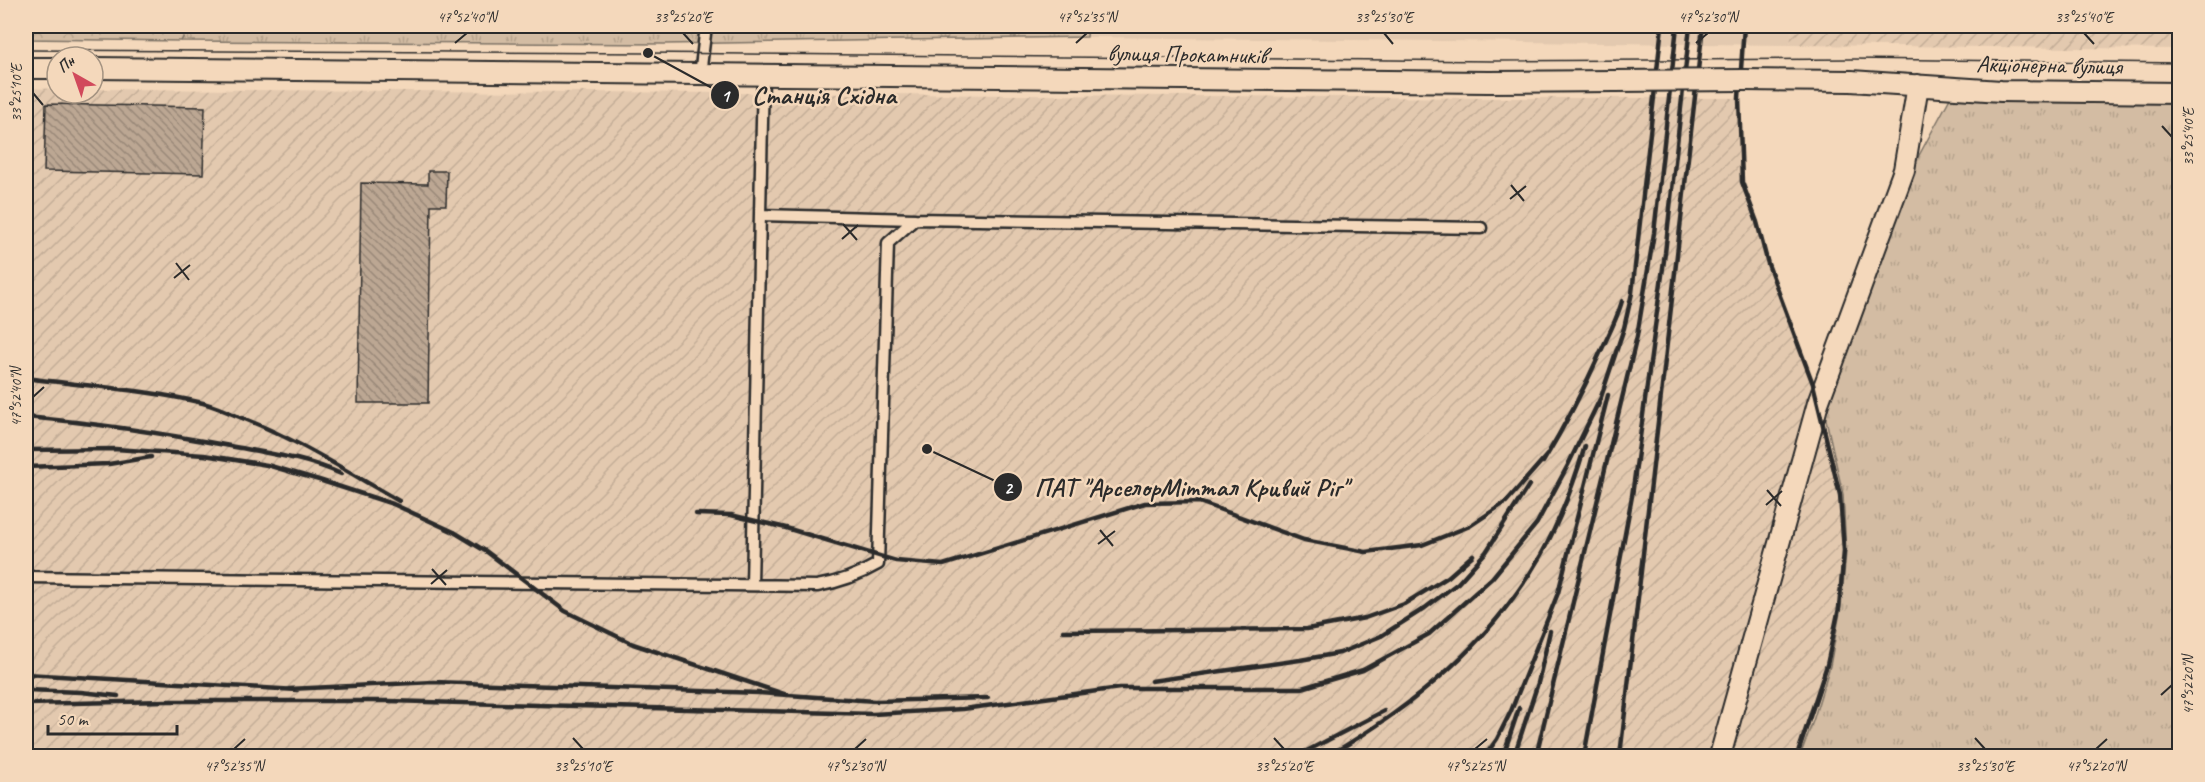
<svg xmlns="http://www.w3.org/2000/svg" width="2205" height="782" font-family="Caveat,sans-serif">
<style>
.built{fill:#e3c9af}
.industrial{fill:url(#industrial-furrows)}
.grass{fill:url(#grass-tufts);stroke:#7f7467;stroke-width:1.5}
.forest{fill:url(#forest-crowns);stroke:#7f7467;stroke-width:1.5}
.building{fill:url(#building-back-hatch);stroke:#2b2b2b;stroke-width:1.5}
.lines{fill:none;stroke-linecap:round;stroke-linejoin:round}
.service-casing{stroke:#2b2b2b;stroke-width:15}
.minor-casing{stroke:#2b2b2b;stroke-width:24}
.service{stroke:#f4d8bb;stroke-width:10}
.minor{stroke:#f4d8bb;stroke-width:20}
.tram{stroke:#2b2b2b;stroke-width:1.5}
.rail{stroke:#2b2b2b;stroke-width:4.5}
.minor-bridge-casing{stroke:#2b2b2b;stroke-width:24;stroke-linecap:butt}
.minor-bridge{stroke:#f4d8bb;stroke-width:20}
.ticks{fill:none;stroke:#2b2b2b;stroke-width:2}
.labels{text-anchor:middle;stroke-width:5;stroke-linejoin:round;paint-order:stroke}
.street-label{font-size:24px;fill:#2b2b2b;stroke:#f4d8bb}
.leader{fill:none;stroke:#2b2b2b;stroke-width:2}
.callout-dot{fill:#2b2b2b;stroke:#f4d8bb;stroke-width:2}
.mark-label{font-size:18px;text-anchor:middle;font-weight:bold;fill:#fff}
.callout-label{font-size:26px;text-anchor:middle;font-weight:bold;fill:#2b2b2b;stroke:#f4d8bb;stroke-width:5;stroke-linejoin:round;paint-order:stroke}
.neatline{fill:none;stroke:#2b2b2b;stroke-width:2}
.ticks-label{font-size:15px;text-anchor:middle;fill:#2b2b2b}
</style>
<defs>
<pattern id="industrial-furrows" width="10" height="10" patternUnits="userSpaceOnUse" patternTransform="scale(1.5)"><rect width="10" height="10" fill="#e3c9af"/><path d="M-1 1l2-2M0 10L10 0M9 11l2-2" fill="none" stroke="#c3ad97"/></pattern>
<pattern id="grass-tufts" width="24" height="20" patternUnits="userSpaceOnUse" patternTransform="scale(1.5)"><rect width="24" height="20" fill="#d3bca3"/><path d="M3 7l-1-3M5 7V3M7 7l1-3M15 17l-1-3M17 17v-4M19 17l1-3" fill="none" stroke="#b5a28c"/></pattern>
<pattern id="forest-crowns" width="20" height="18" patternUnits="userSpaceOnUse" patternTransform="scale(1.5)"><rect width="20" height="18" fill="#d3bca3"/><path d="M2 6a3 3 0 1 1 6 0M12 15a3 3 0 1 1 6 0" fill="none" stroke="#b5a28c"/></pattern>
<pattern id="building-back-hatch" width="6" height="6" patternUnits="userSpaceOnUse" patternTransform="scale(1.5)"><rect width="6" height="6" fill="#bca793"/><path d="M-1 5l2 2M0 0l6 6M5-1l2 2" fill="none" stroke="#998878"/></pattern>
</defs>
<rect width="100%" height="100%" fill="#f4d8bb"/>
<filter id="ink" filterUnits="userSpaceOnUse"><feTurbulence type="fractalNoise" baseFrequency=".0167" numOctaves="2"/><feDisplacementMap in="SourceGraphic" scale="12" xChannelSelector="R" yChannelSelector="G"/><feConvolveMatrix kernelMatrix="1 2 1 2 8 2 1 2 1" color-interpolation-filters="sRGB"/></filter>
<g filter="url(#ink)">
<path class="built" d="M1088 26H1792L1790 45 1087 37Z"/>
<path class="industrial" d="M1792 26H2179V49L1790 45Z
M26 88 57 89V93H93V89L1496 98H1739L1742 182 1757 222 1768 264 1800 345 1818 403 1840 495 1844 551 1839 608 1827 665 1810 720 1797 756H26Z"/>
<path class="grass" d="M189 26H1088L1087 37 664 44 181 41Z
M1955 89 2179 101V756H1800L1813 721 1830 666 1841 607 1846 552 1843 494 1822 402 1910 172Z"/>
<path class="forest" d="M26 26H189L181 41 26 39Z"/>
<path class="building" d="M46 104 205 107 203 174 44 171Z
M428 171H447L446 205H431L428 403H358L361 183 428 184Z"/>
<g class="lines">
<g class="service-casing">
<path id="service" d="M700 75 706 26
M760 215 915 219
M26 577 817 586C840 582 859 575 878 564L888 243 915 219 1481 228
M752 585 763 75"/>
</g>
<g class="minor-casing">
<path id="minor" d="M26 68H57
M93 68 1488 82
M1851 81 2001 91 2180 93
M1720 756 1818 403 1904 170 1918 85"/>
</g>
<use href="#service" class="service"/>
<use href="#minor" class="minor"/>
<path class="tram" d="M26 50 648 53 1492 61 1853 59 2180 63"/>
<path class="rail" d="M1744 26 1739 98 1742 182 1757 222 1768 264 1813 384 1840 495 1844 551 1839 608 1827 665 1797 756
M26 378C84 386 145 389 203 403 214 406 226 411 237 416 295 438 346 471 399 501
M1598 406 1624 328 1632 293 1662 26
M26 417C94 423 162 433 230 446 267 453 306 458 341 474
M26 450 115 449 204 455 267 465 319 480 393 504 454 532 487 552 565 611 633 644 787 695
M1543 462C1564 427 1583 391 1600 353 1608 336 1617 319 1622 301
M26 467 109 464 151 457
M696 514 731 515 786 528 896 561 943 565 1145 503 1199 502 1304 540 1366 552 1422 545 1470 526 1506 502 1547 455
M1063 631 1307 629 1365 618 1404 604 1448 577 1473 555
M26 674 297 690
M1151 681 1300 660 1340 653 1381 636 1425 608 1458 583 1486 552 1529 485
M289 689 434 682 759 693 875 701 988 698
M26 690 81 692 118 696
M26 704 167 701H389L873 714 963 709 1120 688H1302L1363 670 1429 634 1492 578 1537 523 1568 465 1600 399
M1297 756 1384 711
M1328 756C1413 707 1492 642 1541 555 1560 521 1574 483 1585 446
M1485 756 1497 739 1511 711 1558 593 1608 395
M1503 756 1519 708
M1514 756 1538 683 1550 631
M1536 756 1637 336 1654 233 1677 26
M1584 756 1632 496 1665 253 1690 26
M1620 756 1703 26"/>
<g class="minor-bridge-casing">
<path id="minor-bridge" d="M1488 82 1745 80 1851 81"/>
</g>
<use href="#minor-bridge" class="minor-bridge"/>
</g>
</g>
<path class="ticks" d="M683 33 693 44M1384 33 1393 44M2084 33 2094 44M455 43 467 33M1076 43 1087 33M1696 43 1708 33M33 93 43 105M2162 126 2172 137M1511 185 1524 201M1510 199 1526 186M843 224 857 240M842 239 858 225M176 263 189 280M174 278 190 265M33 397 44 387M1767 490 1781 506M1766 505 1782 491M1100 530 1113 546M1098 544 1115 531M432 569 446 585M431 584 447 570M2161 695 2172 685M573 738 583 749M1274 738 1284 749M1975 738 1985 749M234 749 245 739M855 749 866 739M1475 749 1487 739M2096 749 2107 739"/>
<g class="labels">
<g class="street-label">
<text transform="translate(1187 54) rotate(1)" y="8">вулиця Прокатників</text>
<text transform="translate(2049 65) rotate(1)" y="8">Акціонерна вулиця</text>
</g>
</g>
<path class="leader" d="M648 53L725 95M927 449L1008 487"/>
<g class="callout-dot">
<circle cx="648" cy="53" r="6"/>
<circle cx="927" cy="449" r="6"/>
<circle cx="725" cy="95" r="15"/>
<circle cx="1008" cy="487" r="15"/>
</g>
<g class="mark-label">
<text x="725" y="102">1</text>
<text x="1008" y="494">2</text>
</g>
<g class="callout-label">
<text x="824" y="104">Станція Східна</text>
<text x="1191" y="496">ПАТ "АрселорМіттал Кривий Ріг"</text>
</g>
<rect width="2205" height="782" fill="none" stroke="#f4d8bb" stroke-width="66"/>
<g transform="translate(75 75) rotate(320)"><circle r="28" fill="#f4d8bb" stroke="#a49381" stroke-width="1.5"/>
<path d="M0-4.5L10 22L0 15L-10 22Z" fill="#d1495b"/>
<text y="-9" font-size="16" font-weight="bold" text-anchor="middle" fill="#2b2b2b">Пн</text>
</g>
<path d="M48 725v9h129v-9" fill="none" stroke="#2b2b2b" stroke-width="3"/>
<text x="57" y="725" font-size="18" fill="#2b2b2b" stroke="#f4d8bb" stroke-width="4.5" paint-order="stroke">50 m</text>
<rect x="33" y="33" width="2139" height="716" class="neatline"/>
<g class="ticks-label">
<text x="467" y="22">47°52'40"N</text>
<text x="683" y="22">33°25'20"E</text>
<text x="1087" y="22">47°52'35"N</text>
<text x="1384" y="22">33°25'30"E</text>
<text x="1708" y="22">47°52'30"N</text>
<text x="2084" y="22">33°25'40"E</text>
<text transform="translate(16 93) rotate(-90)" y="5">33°25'10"E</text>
<text transform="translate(2188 137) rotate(-90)" y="5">33°25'40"E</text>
<text transform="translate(16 397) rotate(-90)" y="5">47°52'40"N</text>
<text transform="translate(2188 685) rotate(-90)" y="5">47°52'20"N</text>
<text x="234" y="771">47°52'35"N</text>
<text x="583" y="771">33°25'10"E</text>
<text x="855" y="771">47°52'30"N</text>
<text x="1284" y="771">33°25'20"E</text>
<text x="1475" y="771">47°52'25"N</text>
<text x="1985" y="771">33°25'30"E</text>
<text x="2096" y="771">47°52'20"N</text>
</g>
</svg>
